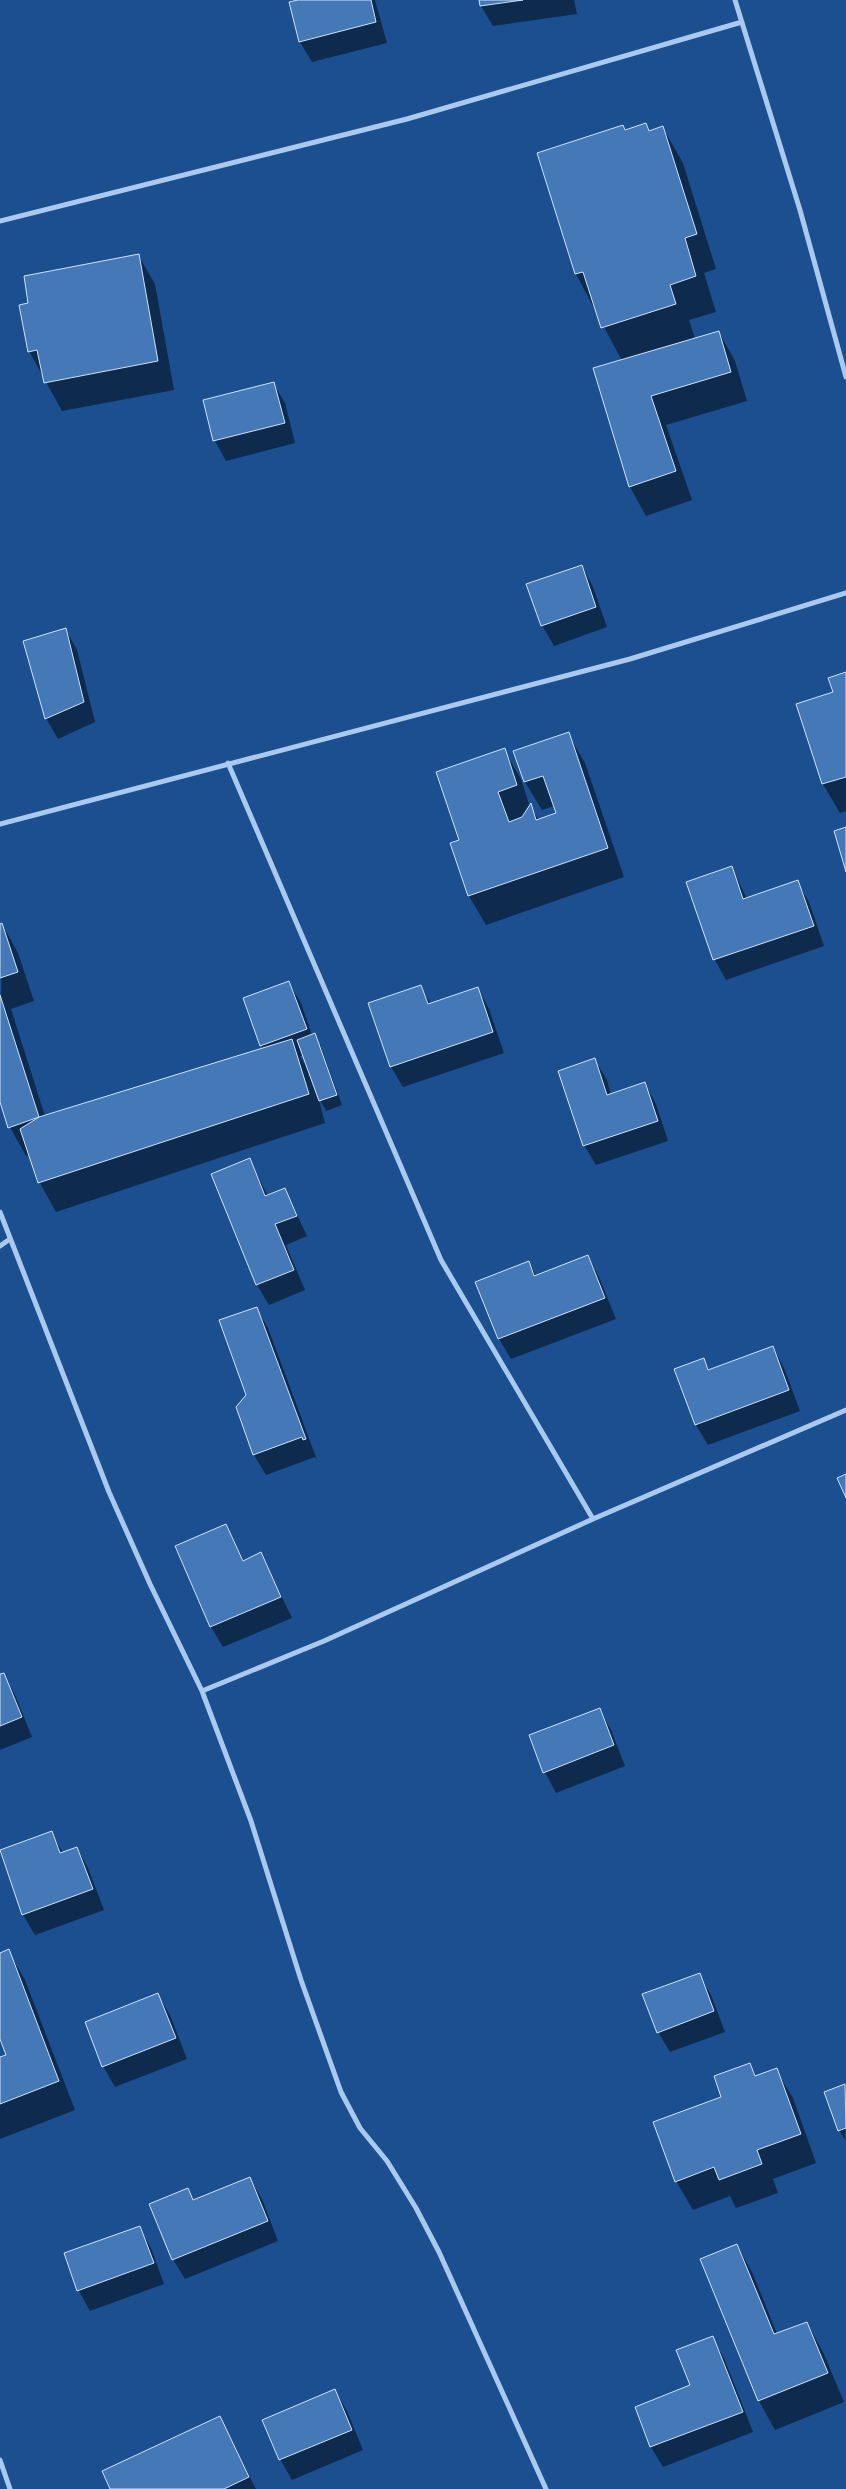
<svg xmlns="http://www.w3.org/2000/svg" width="846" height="2489" font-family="Overpass,sans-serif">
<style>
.shadow{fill:#0007;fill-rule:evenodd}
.building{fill:#4478b7;stroke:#cfe3fa}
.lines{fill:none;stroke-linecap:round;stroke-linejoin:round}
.street{stroke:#a9c9ee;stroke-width:5}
</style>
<rect width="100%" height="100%" fill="#1b4f8f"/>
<path class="shadow" d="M303 0H375L387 43 312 62 300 42Z
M480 0H574L577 14 493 26 481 6Z
M646 124 650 132 663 128 683 163 716 269 704 273 716 312 689 320 695 339 719 332 735 361 747 401 666 425 692 500 646 516 630 487 595 369 622 361 576 274 625 131Z
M138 255 155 284 174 390 62 411 29 351 30 304Z
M273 383 285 403 295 443 226 461 215 441 204 401Z
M582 566 593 587 607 627 554 646 542 625Z
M66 630 77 650 95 722 58 739 46 718Z
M846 674V811L840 813 823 784 797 705 835 693Z
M568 734 585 763 624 877 486 925 469 896 452 844 461 841 504 750 521 779 530 807 539 820 557 814 554 806 542 810 525 782 515 752Z
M732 868 747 899 797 882 809 902 824 946 726 980 715 960 688 882Z
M2 924 18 953 34 1001 11 1009 45 1116 263 1049 244 999 289 983 301 1003 312 1035 320 1045 342 1105 326 1111 318 1096 325 1123 56 1212 40 1183 30 1155 26 1156 10 1127 0 1098ZM304 1055 308 1067 307 1068 300 1056Z
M420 987 431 1004 478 988 489 1009 504 1053 403 1087 391 1067 369 1004Z
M595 1060 607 1080 611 1095 645 1084 656 1104 668 1141 596 1165 584 1145Z
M249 1159 268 1196 285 1189 307 1236 286 1245 305 1290 269 1305 257 1285Z
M588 1256 599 1277 616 1319 511 1359 499 1339 477 1282 529 1263 536 1276Z
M256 1308 268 1328 317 1460 315 1457 266 1475 254 1455 237 1408 248 1395Z
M773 1347 784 1368 800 1411 708 1445 696 1425 675 1370 703 1359 710 1371Z
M226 1525 244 1561 261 1554 292 1618 223 1647 211 1627 176 1547Z
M3 1674 15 1695 32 1737 0 1750V1676Z
M599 1709 611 1730 625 1766 556 1793 545 1772 531 1736Z
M51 1832 63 1853 77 1848 88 1868 104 1910 35 1935 23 1915 0 1851Z
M8 1951 25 1980 75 2110 0 2139V2059L8 2056 0 2035V1954Z
M699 1974 711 1995 725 2032 670 2052 658 2032Z
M158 1995 170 2015 187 2059 115 2087 103 2066Z
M750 2065 757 2077 776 2070 793 2098 816 2163 773 2179 778 2193 736 2208 730 2196 693 2210 676 2181 723 2098Z
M845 2085 846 2088 845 2140 839 2130Z
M250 2179 262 2199 278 2241 185 2279 173 2259 188 2189 194 2201Z
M139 2227 151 2248 164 2284 90 2311 79 2291 65 2254Z
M737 2245 753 2274 777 2334 807 2323 823 2352 844 2402 775 2430 759 2401 702 2260Z
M712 2338 724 2358 753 2432 663 2467 651 2447 637 2408 691 2386Z
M335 2391 347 2411 363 2450 292 2480 280 2459Z
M220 2418 256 2489H112Z"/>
<path class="building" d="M298 0H371L376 22 299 42 289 2Z
M479 0H523L480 6Z
M646 123 649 131 663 126 697 234 685 238 696 276 670 285 676 304 601 328 583 272 575 274 537 153 623 125 625 130Z
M139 254 158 361 44 383 37 350 28 352 19 305 28 303 24 276Z
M719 331 731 372 651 396 676 471 629 487 593 368Z
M274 382 285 423 213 441 203 400Z
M582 565 596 607 541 626 526 584Z
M66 628 84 702 45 719 23 641Z
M846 672V777L822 784 796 704 833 692 828 678Z
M569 732 608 848 468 896 450 843 459 840 436 772 505 748 517 785 498 792 509 822 522 817 531 803 536 820 556 813 543 776 524 782 513 751Z
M846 827V872L834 831Z
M732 866 743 899 798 880 814 926 713 960 686 882Z
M2 923 18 972 0 978V924Z
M289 981 307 1029 260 1046 243 998Z
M421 985 428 1004 478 987 493 1032 390 1067 368 1003Z
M0 995 39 1117 8 1128 0 1102Z
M315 1033 337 1095 319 1101 297 1040Z
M292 1039 309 1094 38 1183 20 1129 39 1117Z
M595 1058 607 1095 645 1082 658 1121 583 1146 558 1071Z
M250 1158 265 1196 285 1188 297 1216 275 1224 294 1270 256 1285 211 1174Z
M588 1255 605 1298 498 1339 475 1282 529 1261 534 1276Z
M257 1307 306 1439 303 1440 302 1437 253 1455 236 1407 246 1395 219 1320Z
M773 1346 789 1390 695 1425 674 1369 704 1358 708 1370Z
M846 1474V1498L837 1478Z
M226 1524 243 1561 261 1552 281 1597 210 1627 175 1546Z
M4 1673 22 1717 0 1726V1674Z
M600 1708 614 1745 543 1773 529 1735Z
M52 1831 60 1853 77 1847 93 1889 22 1915 0 1850Z
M9 1949 59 2081 0 2104V2057L6 2055 0 2039V1953Z
M700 1973 714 2011 657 2033 642 1994Z
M158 1993 176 2038 102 2067 85 2022Z
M750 2063 755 2076 777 2068 801 2134 757 2150 762 2164 719 2180 714 2167 675 2182 653 2122 721 2097 714 2076Z
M845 2084 846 2128 838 2131 824 2092Z
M250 2177 268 2221 172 2260 149 2204 188 2188 193 2200Z
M140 2226 154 2263 77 2291 64 2253Z
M737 2244 774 2334 807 2322 828 2373 758 2401 700 2259Z
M713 2336 743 2412 650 2447 635 2407 690 2385 676 2350Z
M335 2389 352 2430 279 2460 262 2420Z
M220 2416 249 2477 224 2489H110L102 2471Z"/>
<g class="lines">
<path class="street" d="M735 0 800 210 846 377
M0 221 407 119 742 22
M228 763 441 1260 593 1519
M0 824 630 659 846 593
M0 1212 109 1492 150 1584 202 1691 251 1821 301 1980 341 2092 360 2128 387 2161 416 2208 439 2252 546 2489
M0 1246 10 1239
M202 1691 324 1641 593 1519 846 1410
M0 2460 10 2489"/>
</g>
</svg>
